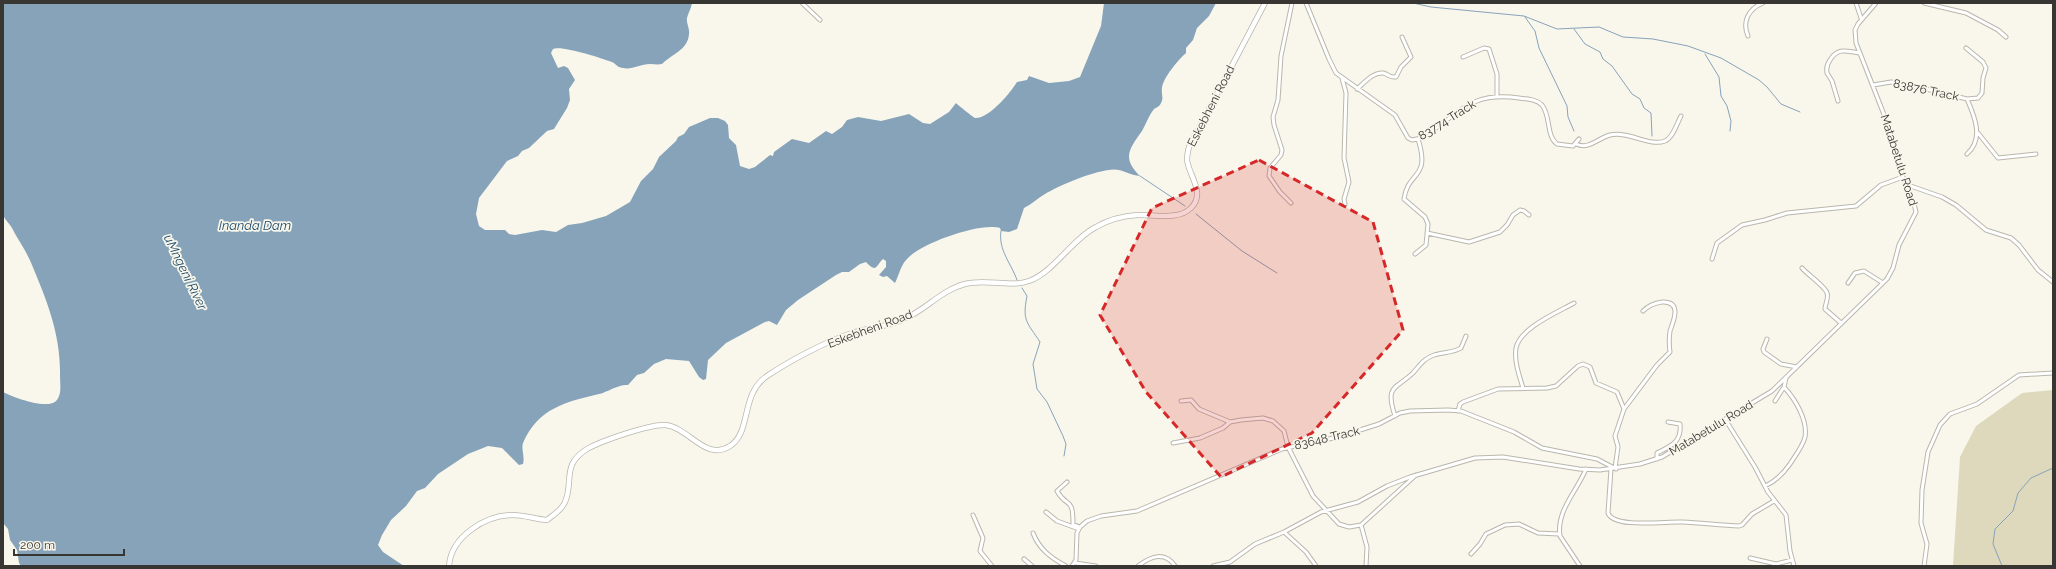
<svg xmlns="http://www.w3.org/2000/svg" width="2056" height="569" font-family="Raleway,sans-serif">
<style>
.green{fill:#ded9bc}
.water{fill:#87a3b9}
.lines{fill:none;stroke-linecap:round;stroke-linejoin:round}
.stream{stroke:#87a3b9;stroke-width:1}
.street-casing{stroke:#b9b7ad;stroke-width:5}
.secondary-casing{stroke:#b9b7ad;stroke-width:6}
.street{stroke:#fff;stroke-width:3}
.secondary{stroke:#fff;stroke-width:4.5}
.marked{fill:#d62828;fill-opacity:0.2;stroke:#d62828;stroke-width:3;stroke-dasharray:8 5;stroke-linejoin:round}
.labels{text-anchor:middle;stroke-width:3.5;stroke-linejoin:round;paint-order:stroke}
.street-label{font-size:12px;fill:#373632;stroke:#f9f7ec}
.water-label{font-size:13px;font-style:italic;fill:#1b4a6b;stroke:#f9f7ec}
</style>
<rect width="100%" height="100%" fill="#f9f7ec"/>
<path class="green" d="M2053 390V566H1953L1960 457 1976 426 2022 393Z"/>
<path class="water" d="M3 3H692C691 9 688 13 687 18 686 23 690 29 689 34 688 50 672 54 662 64 658 65 654 64 650 64 640 64 632 70 623 68 618 68 616 64 612 62 601 58 561 45 553 49L551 53 558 68 564 66 568 68 575 80 569 89 570 100 567 108 554 129 547 131 529 148 522 151 518 156 507 161 479 198 476 214 479 226 485 230H505L509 234 515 235 542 230 556 232 568 225 582 223 606 216 630 202 641 181 653 169 659 157 676 141 678 137 684 134 689 127 710 118H718L725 121 728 125 729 138 736 145 740 166 749 169 755 167 770 155 773 156 774 152 792 139 809 143 826 131 832 134 842 127 847 120 858 117 881 121 909 114 923 123 930 124 949 112 956 103C959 106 973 117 975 118 989 119 1011 92 1017 82L1027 80 1029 76 1049 83 1069 81 1080 77 1101 26 1104 3H1216L1209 16 1197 28 1193 40 1186 48V53C1178 60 1163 78 1162 88 1161 94 1164 98 1161 103 1160 106 1157 107 1154 109 1149 115 1146 124 1142 131 1130 148 1121 158 1140 176 1131 175 1127 172 1119 170 1104 166 1058 186 1045 194 1038 198 1032 204 1024 208L1017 229 1009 232 1001 231 1000 228C980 222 922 243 908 258 901 264 899 275 895 283L887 276 883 277 879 275 886 267V261L883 259C876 265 877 274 866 262L860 264 849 272H842L836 275 798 300 786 310 777 325 769 321 765 322 726 343 708 360 706 379 703 380 699 377 689 361 666 359 654 364 644 373 637 375 628 385C618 384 608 392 599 394 566 402 538 408 523 443 521 449 525 457 523 464L519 465 502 448 488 446 468 454 438 474 425 488 417 491 406 506 391 520 382 535 378 545 383 552 404 566H21L19 563 17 550 10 540 8 529 3 523V392C13 397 48 411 57 400 62 393 60 384 60 376 61 335 47 301 32 265 27 252 18 240 12 228 9 223 5 220 3 215 0 205 3 176 3 164 3 110 3 57 3 3Z"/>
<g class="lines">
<path class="stream" d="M1413 3 1431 7 1524 16 1557 29 1599 27 1623 37 1653 39 1688 46 1721 58 1759 80 1767 87 1781 104 1800 112
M1525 17 1535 31 1539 48 1567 106 1568 117 1574 131
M1574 29 1585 44 1600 52 1603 59 1612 66 1632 94 1640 99 1644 108 1651 113 1652 136
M1705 54 1719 77 1721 96 1727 106 1731 121 1730 131
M1140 176 1185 206
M1196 214 1242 251 1277 273
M1001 231C998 250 1011 263 1017 280
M1022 288 1027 296C1022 321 1027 322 1040 342L1033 364 1037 389 1047 402 1063 436 1066 444 1064 456
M2002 566 1993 544 1995 529 2013 511 2018 493 2031 478 2053 468"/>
<g class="street-casing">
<path id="street" d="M802 3 820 20
M1306 3 1329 59 1336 73 1395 115 1408 138 1412 140 1421 138C1460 115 1467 91 1519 98 1527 99 1536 99 1542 105 1551 116 1546 136 1557 144L1573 146 1579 139
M1856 3 1861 18
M1924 3 1966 13 1998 30 2006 37
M1748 36C1742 22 1748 9 1763 3
M1463 57 1484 48 1489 49 1497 74V96
M1342 78 1346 93 1344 158 1349 182 1344 199 1345 204
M1873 85 1891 82 1901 83 1967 99 1978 98 1982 93 1983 78 1986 68 1983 62 1966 48
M1357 89C1364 83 1373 72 1383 73 1388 74 1390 78 1396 77L1401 67 1411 57 1402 37
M1967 99C1975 117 1984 139 1967 154
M1838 101 1832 81 1827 73C1826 67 1827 64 1830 60 1838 47 1846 51 1859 53
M1978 133 1998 158 2036 154
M1576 144C1589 150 1598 138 1610 135 1629 131 1650 147 1665 141 1673 138 1677 123 1681 116
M1905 184 1942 197 1956 205 1986 230 2011 238 2019 245 2038 270 2053 282
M1291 203 1280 192 1269 176 1270 168 1281 155 1282 150 1274 125 1273 117 1278 100 1281 56 1292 3
M1427 233 1469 242 1500 232 1507 225 1513 215 1520 210 1524 211 1529 215
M1415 254 1426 245 1428 224 1425 217 1404 199C1408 170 1431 180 1418 139
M1712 259 1717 243 1742 225 1765 220 1787 213 1856 206 1881 185 1903 177
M1802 268C1808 275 1825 286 1827 293 1829 298 1825 304 1825 309L1841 323
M1848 283 1855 273 1864 271 1883 283
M1767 339 1763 349 1764 352 1781 364 1797 367
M1523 388C1519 375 1514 361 1516 348 1520 328 1558 312 1574 303
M1181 401 1191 400 1199 409 1230 422
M1775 401 1784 387 1786 378
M1458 411 1460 404 1463 402 1498 389 1547 388 1556 386 1578 366 1583 364 1590 367 1596 383 1617 392 1624 409
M1395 416C1385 385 1395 390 1413 373 1420 365 1423 359 1434 355 1443 352 1453 353 1461 348L1466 336
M1725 419 1755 467 1768 492 1786 515 1790 551 1794 566
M1173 443 1200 438 1223 428 1230 422 1241 420 1263 418 1273 421 1284 431 1288 447 1313 496 1339 524 1349 527 1361 525 1367 547 1366 566
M1657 459V453C1671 446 1682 442 1680 424L1668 422
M1615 468 1618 447 1615 436 1624 409 1657 365 1670 352C1669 345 1669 338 1670 331 1673 322 1683 301 1662 302 1655 303 1648 306 1643 311
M1611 469 1608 513C1614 529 1667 521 1682 522 1701 523 1720 525 1739 526L1742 525 1752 514 1774 501
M1067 482 1057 491C1067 509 1073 495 1073 524L1079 527
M1765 486C1776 481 1783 474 1790 464 1795 456 1803 446 1805 437 1808 420 1795 399 1784 387
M1046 512 1057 521 1079 529
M973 515 983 538 980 551 992 566
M1361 525 1416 475
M1284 532 1306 552 1316 566
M1033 533C1039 549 1051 558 1066 566
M1471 554 1480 544 1486 534 1505 525 1519 524 1538 533 1559 534
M1750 558 1776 564 1792 560
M1024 559 1032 566
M1075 563 1096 566
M1072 566 1076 560 1077 533 1080 527 1087 521 1101 516 1137 511 1282 449 1338 437 1379 424 1400 413 1410 411 1448 410 1461 411 1514 432 1542 448 1597 459 1616 469
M1138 566C1151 556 1165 551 1175 566
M1213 566 1230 562 1255 544 1284 532 1321 512 1358 502 1387 486 1410 477 1475 458 1503 457 1579 469 1600 470 1640 464 1662 457 1772 391 1887 279 1893 268 1899 245 1916 212 1914 204 1903 177 1883 112 1856 43 1855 30 1858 24 1876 3
M1580 566 1560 536C1556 511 1577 491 1586 469
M1924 566 1927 544 1921 523 1922 490 1928 452 1940 425 1950 414 1977 404 2019 375 2053 373"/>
</g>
<g class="secondary-casing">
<path id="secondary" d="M449 566C451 537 485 515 513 515 524 515 535 519 547 520 553 515 562 510 565 502 574 482 561 465 587 449 601 441 650 424 665 425 689 427 705 462 730 446 752 432 740 394 767 376 791 360 825 342 852 333 868 328 886 327 902 320 925 311 941 290 965 284 986 278 1009 288 1029 281 1054 272 1071 240 1096 227 1108 220 1123 216 1137 215 1154 214 1178 221 1191 208 1206 193 1189 176 1187 160 1187 155 1188 151 1189 147L1265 3"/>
</g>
<use href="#street" class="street"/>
<use href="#secondary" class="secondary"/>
</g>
<path class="marked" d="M1259 160 1373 222 1403 330 1312 433 1221 477 1146 392 1100 315 1152 208Z"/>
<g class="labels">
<g class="street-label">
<text transform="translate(1926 90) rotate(12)" y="4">83876 Track</text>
<text transform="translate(1211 106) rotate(-63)" y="4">Eskebheni Road</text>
<text transform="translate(1447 120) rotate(-32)" y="4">83774 Track</text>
<text transform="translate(1899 160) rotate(72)" y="4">Matabetulu Road</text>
<text transform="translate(870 329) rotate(-20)" y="4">Eskebheni Road</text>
<text transform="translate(1711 428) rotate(-31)" y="4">Matabetulu Road</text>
<text transform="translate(1327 438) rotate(-13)" y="4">83648 Track</text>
</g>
<g class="water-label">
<text x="255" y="230">Inanda Dam</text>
<text transform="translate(186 272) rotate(64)" y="5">uMngeni River</text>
</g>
</g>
<rect width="2056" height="569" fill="none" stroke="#373632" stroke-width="8"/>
<path d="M14 549v6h110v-6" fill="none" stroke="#373632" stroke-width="2"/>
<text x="20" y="549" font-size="12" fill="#373632" stroke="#f9f7ec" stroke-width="3" paint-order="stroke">200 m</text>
</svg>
